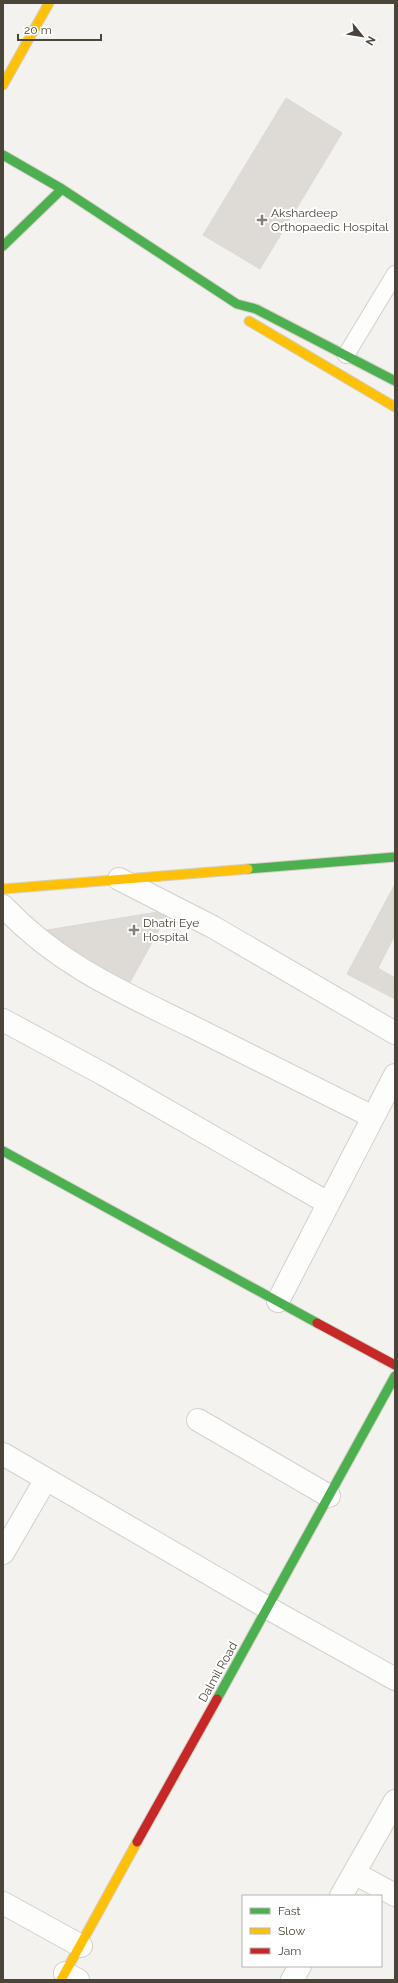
<svg xmlns="http://www.w3.org/2000/svg" width="398" height="1983" font-family="Raleway,sans-serif">
<style>
.building{fill:#dedbd6;stroke:#dcd9d4}
.lines{fill:none;stroke-linecap:round;stroke-linejoin:round}
.lane-casing{stroke:#d2d0cb;stroke-width:18}
.street-casing{stroke:#d2d0cb;stroke-width:24}
.fast-casing{stroke:#d3cfc5;stroke-width:11}
.slow-casing{stroke:#d3cfc5;stroke-width:11}
.jam-casing{stroke:#d3cfc5;stroke-width:11}
.lane{stroke:#fdfdfc;stroke-width:16}
.street{stroke:#fdfdfc;stroke-width:22}
.fast{stroke:#4caf50;stroke-width:9}
.slow{stroke:#ffc107;stroke-width:9}
.jam{stroke:#c62828;stroke-width:9}
.poi-dot{fill:#868178;stroke:#fff;stroke-width:1.5}
.labels{text-anchor:middle;stroke-width:4;stroke-linejoin:round;paint-order:stroke}
.poi-label{font-size:12px;fill:#4b4439;stroke:#fff;text-anchor:start}
.street-label{font-size:12px;fill:#4b4439;stroke:#fff}
</style>
<rect width="100%" height="100%" fill="#f4f2ee"/>
<path class="building" d="M286 98 342 133 260 269 203 235Z
M395 884V935L378 968 395 978V999L347 974Z
M170 910 129 984 35 932Z"/>
<g class="lines">
<g class="lane-casing">
<path id="lane" d="M346 355 395 274"/>
</g>
<g class="street-casing">
<path id="street" d="M119 879 213 927 395 1033
M3 906C59 965 120 991 191 1026 252 1056 312 1087 373 1117
M3 1020 103 1074 328 1203
M278 1301 395 1075
M198 1420 329 1496
M3 1454 268 1608 395 1679
M3 1553 46 1479
M354 1873 395 1895
M341 1896 395 1801
M3 1903 81 1946
M65 1973 78 1980
M292 1980 300 1966"/>
</g>
<g class="fast-casing">
<path id="fast" d="M3 155 62 189 237 304 256 309 395 381
M3 246 62 189
M248 869 395 857
M3 1151 317 1323
M217 1699 395 1376"/>
</g>
<g class="slow-casing">
<path id="slow" d="M3 85 49 3
M249 321 395 407
M3 889 248 869
M61 1980 137 1842"/>
</g>
<g class="jam-casing">
<path id="jam" d="M317 1323 395 1365
M137 1842 217 1699"/>
</g>
<use href="#lane" class="lane"/>
<use href="#street" class="street"/>
<use href="#fast" class="fast"/>
<use href="#slow" class="slow"/>
<use href="#jam" class="jam"/>
</g>
<g class="poi-dot">
<path d="M260 214h4v4h4v4h-4v4h-4v-4h-4v-4h4z"/>
<path d="M132 924h4v4h4v4h-4v4h-4v-4h-4v-4h4z"/>
</g>
<g class="labels">
<g class="poi-label">
<text x="271" y="217">Akshardeep<tspan x="271" dy="14">Orthopaedic Hospital</tspan></text>
<text x="143" y="927">Dhatri Eye<tspan x="143" dy="14">Hospital</tspan></text>
</g>
<g class="street-label">
<text transform="translate(218 1672) rotate(-61)" y="4">Dalmil Road</text>
</g>
</g>
<rect width="398" height="1983" fill="none" stroke="#4b4439" stroke-width="8"/>
<rect x="242" y="1895" width="140" height="72" fill="#ffffff" stroke="#b7b4b0"/>
<rect x="250" y="1908" width="20" height="6" fill="#4caf50" stroke="#b7b4b0"/>
<text x="278" y="1915" font-size="12" fill="#4b4439">Fast</text>
<rect x="250" y="1928" width="20" height="6" fill="#ffc107" stroke="#b7b4b0"/>
<text x="278" y="1935" font-size="12" fill="#4b4439">Slow</text>
<rect x="250" y="1948" width="20" height="6" fill="#c62828" stroke="#b7b4b0"/>
<text x="278" y="1955" font-size="12" fill="#4b4439">Jam</text>
<g transform="translate(362 36) rotate(120)" stroke="#ffffff" stroke-width="3" paint-order="stroke">
<path d="M0-3L7 15L0 10L-7 15Z" fill="#4b4439"/>
<text y="-6" font-size="11" font-weight="bold" text-anchor="middle" fill="#4b4439">N</text>
</g>
<path d="M18 34v6h83v-6" fill="none" stroke="#4b4439" stroke-width="2"/>
<text x="24" y="34" font-size="12" fill="#4b4439" stroke="#ffffff" stroke-width="3" paint-order="stroke">20 m</text>
</svg>
